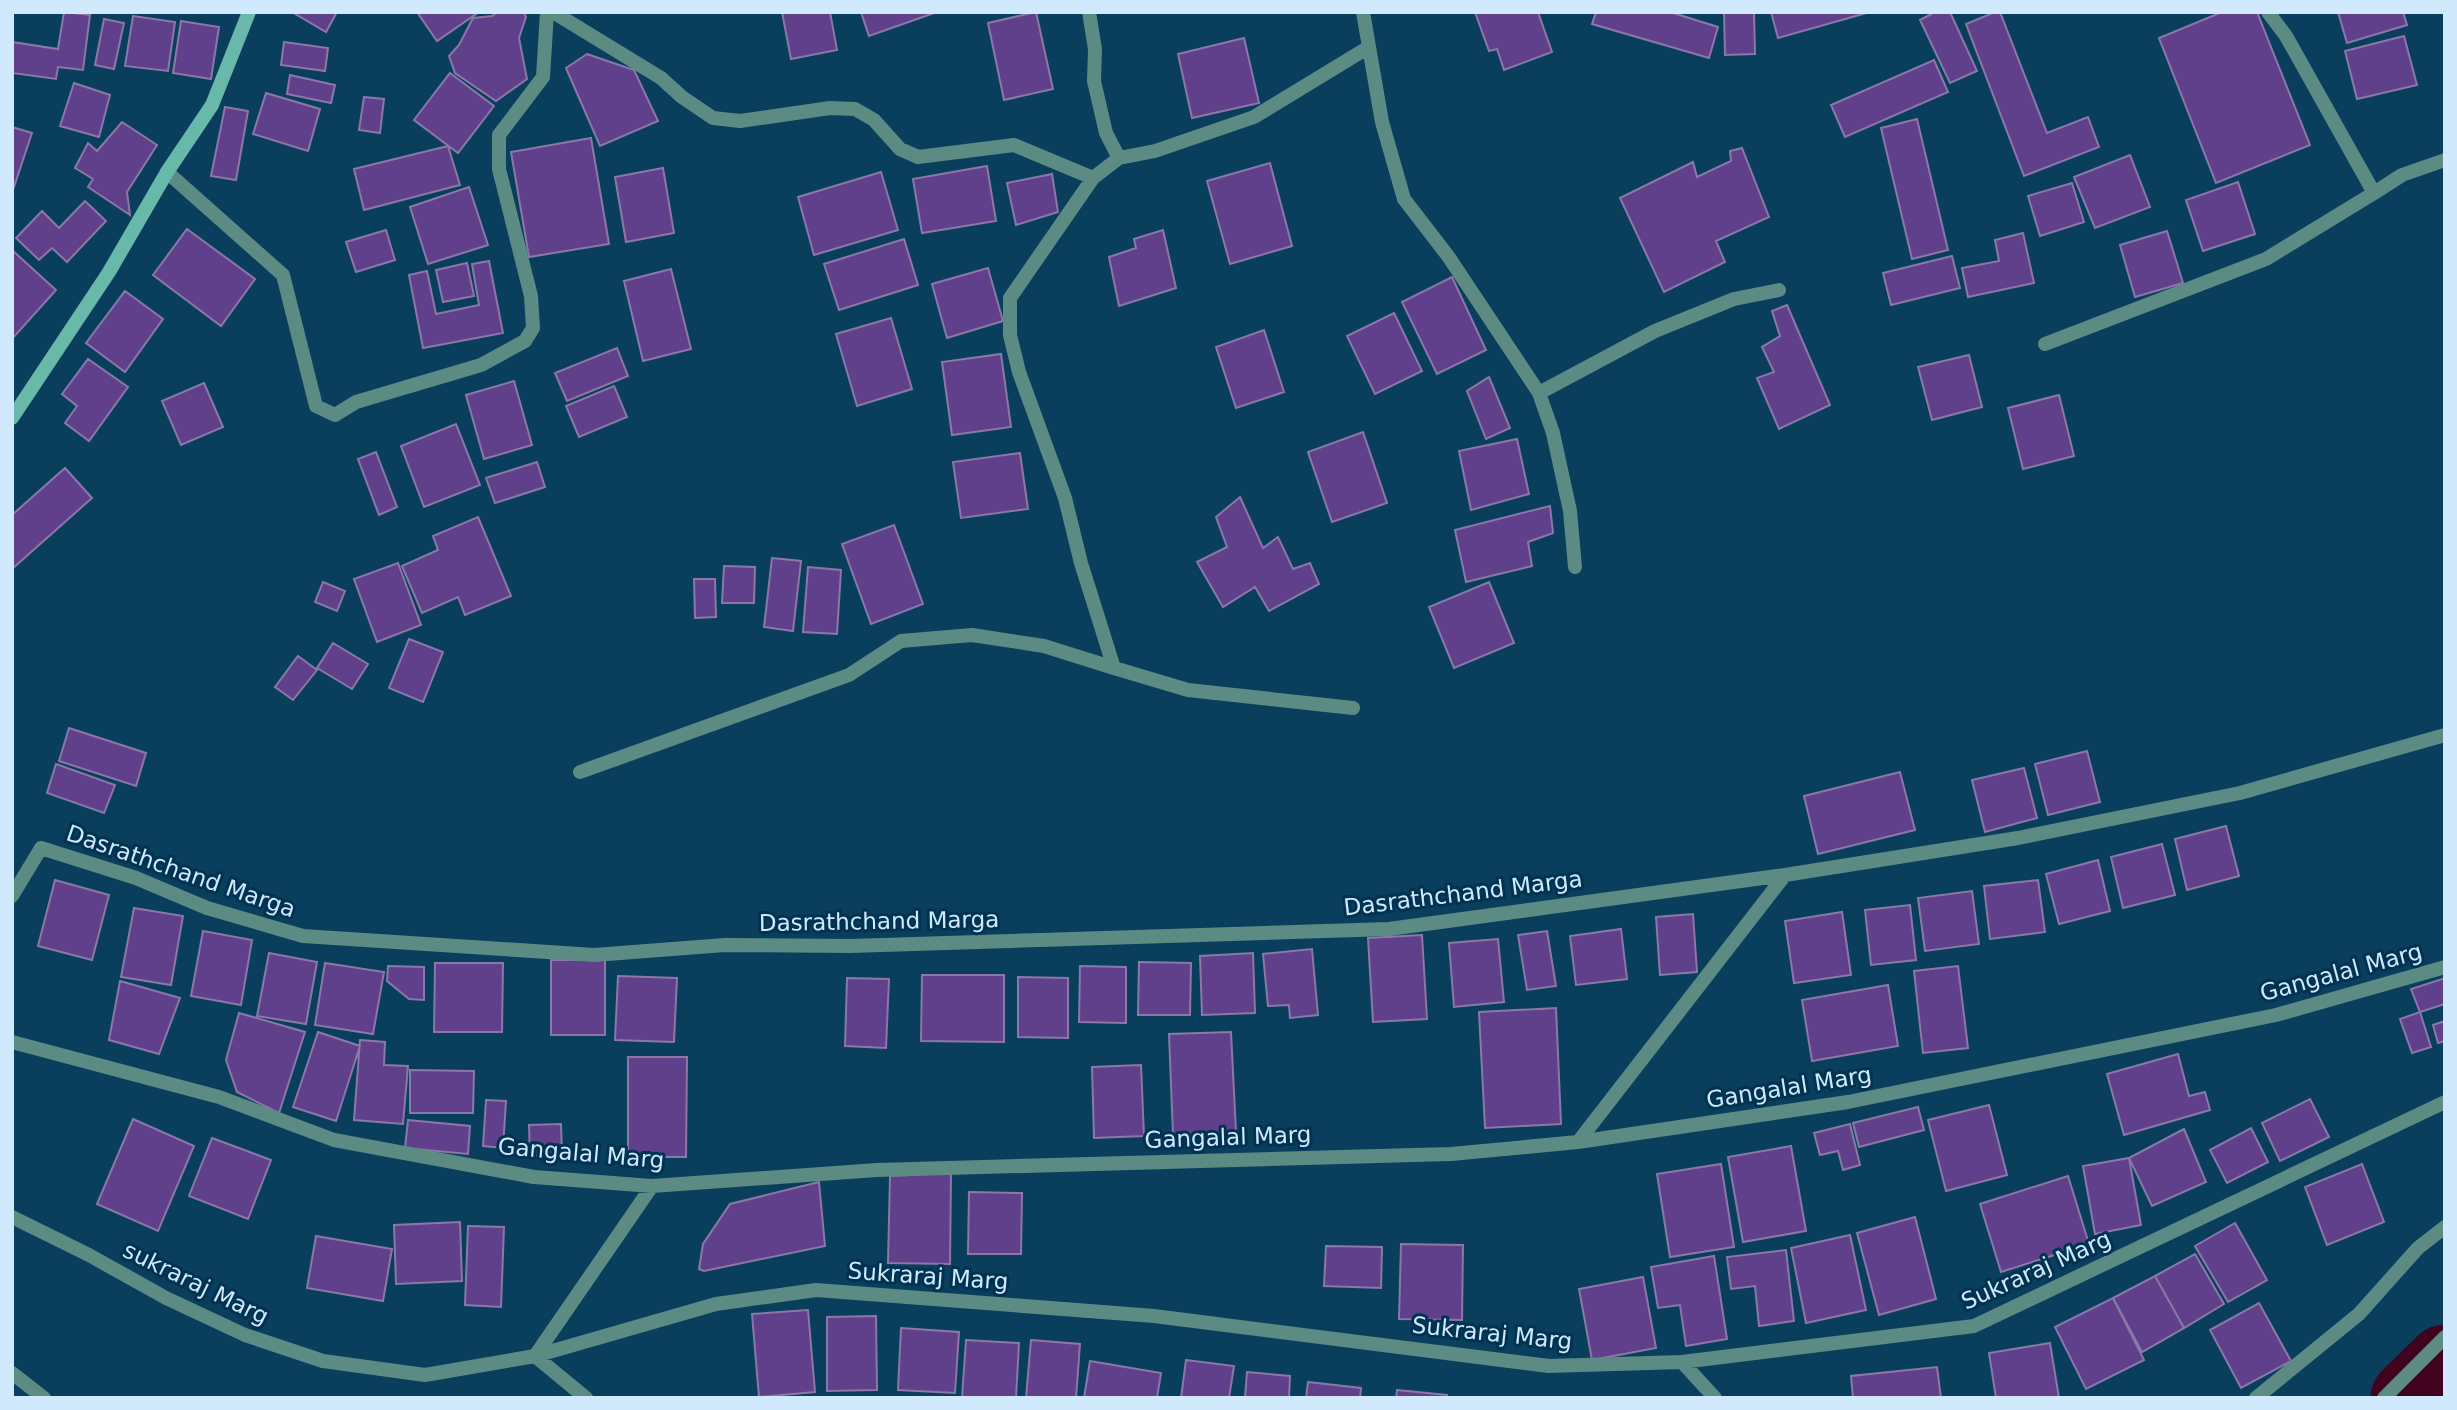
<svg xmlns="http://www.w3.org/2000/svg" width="2457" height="1410" font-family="'DejaVu Sans',sans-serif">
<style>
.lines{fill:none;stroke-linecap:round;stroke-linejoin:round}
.river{stroke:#41021d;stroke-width:77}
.building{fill:#60408a;stroke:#8a78a8;stroke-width:2}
.street{stroke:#5b8b83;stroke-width:14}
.secondary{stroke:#69b9ab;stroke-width:14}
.labels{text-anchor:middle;stroke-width:6;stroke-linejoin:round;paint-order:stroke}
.street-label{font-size:23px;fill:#d0e9fd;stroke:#003352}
</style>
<rect width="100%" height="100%" fill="#0a3e5d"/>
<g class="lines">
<path class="river" d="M2409 1398 2445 1363"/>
</g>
<path class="building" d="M64 12 90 15 83 70 58 67 56 79 12 73V42L58 49Z
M292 12H337L326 32Z
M417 12H479L437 41Z
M497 12H524L526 17 519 38 527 79 496 101 455 73 449 56 459 45 473 18 492 16Z
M782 12H830L837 50 791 59Z
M861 12H937L869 36Z
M1036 12 1053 89 1004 100 988 23Z
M1475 12H1538L1552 52 1504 70 1497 49 1489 51Z
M1596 12H1670L1718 27 1709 58 1592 24Z
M1724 12H1754L1755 54 1725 55Z
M1771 12H1870L1778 38Z
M1935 12H1950L1977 71 1950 83 1920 20Z
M1995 12H2000L2047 133 2088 117 2099 147 2024 176 1966 24Z
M2222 12H2257L2310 145 2216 183 2159 38Z
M2338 12H2403L2407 25 2347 43Z
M133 16 175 22 168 71 125 66Z
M104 19 124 23 114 69 95 65Z
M181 21 219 27 211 79 173 73Z
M2404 36 2417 85 2357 99 2345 51Z
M1244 38 1259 103 1192 118 1178 54Z
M284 42 328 48 325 71 281 65Z
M587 54 634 70 658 121 600 146 566 68Z
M1934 60 1948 92 1845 137 1831 105Z
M450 73 494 106 458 153 414 120Z
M290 75 335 85 331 103 287 94Z
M74 83 110 95 99 137 60 126Z
M266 93 320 109 308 151 253 134Z
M364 97 384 99 380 133 359 130Z
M225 107 248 111 236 180 211 176Z
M1917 119 1948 250 1912 259 1881 128Z
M122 122 157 145 127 192 130 215 88 187 93 179 75 168 88 143 97 151Z
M12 127 32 133 12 193Z
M591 138 609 244 529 257 511 152Z
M448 146 460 185 364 210 354 169Z
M1742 148 1769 217 1716 241 1725 262 1664 292 1620 198 1693 162 1697 177 1731 161 1730 151Z
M2130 155 2150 207 2095 228 2074 177Z
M1270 163 1292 246 1230 264 1207 181Z
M987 166 996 221 922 233 913 179Z
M663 168 674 233 626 242 615 177Z
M881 172 898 230 814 255 798 197Z
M1052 174 1058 212 1016 225 1007 183Z
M2238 182 2255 234 2203 251 2186 200Z
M2072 183 2084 222 2040 236 2028 196Z
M469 187 488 245 428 264 410 207Z
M85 201 106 221 67 262 52 248 39 260 16 238 42 211 59 228Z
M187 229 255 279 221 326 153 275Z
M386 230 395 260 356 272 346 242Z
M1163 230 1176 288 1119 306 1109 257 1136 248 1134 239Z
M2167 231 2183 283 2135 297 2120 245Z
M2023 233 2034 283 1968 297 1962 268 1999 261 1995 240Z
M904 239 918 285 839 310 824 264Z
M12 250 56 290 12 339Z
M1952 256 1960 288 1891 305 1883 273Z
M489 261 503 333 423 348 409 275 427 271 436 314 479 305 472 264Z
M467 263 474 296 443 302 436 270Z
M988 268 1003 321 947 338 932 284Z
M671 269 691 349 643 361 624 281Z
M1452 277 1486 350 1437 374 1402 302Z
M125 291 163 319 125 372 86 343Z
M1787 305 1830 405 1779 429 1757 378 1774 372 1762 347 1780 336 1772 311Z
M1394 313 1422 371 1375 394 1347 336Z
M891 318 912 389 857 406 836 334Z
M1264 330 1284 392 1236 408 1216 347Z
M617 348 628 376 567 401 555 373Z
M1001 354 1011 427 952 435 942 362Z
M1969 355 1982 407 1932 420 1918 367Z
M88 359 128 387 89 441 65 423 77 406 62 394Z
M1489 377 1510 428 1486 439 1467 391Z
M514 381 532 445 484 459 466 395Z
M204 383 223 427 181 445 162 401Z
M614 386 627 417 579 437 566 406Z
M2059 395 2074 456 2023 469 2008 408Z
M456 424 480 485 424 507 401 446Z
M1363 432 1387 503 1332 522 1308 452Z
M1517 439 1529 494 1471 510 1459 451Z
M376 452 397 507 379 515 358 459Z
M1020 453 1028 509 961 518 953 462Z
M537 462 545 487 495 503 486 478Z
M65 468 92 498 12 569V515Z
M1240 497 1263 548 1278 537 1293 569 1310 563 1319 584 1269 611 1255 587 1223 607 1197 562 1227 547 1216 517Z
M1550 506 1553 533 1528 542 1532 566 1466 582 1455 530Z
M478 517 511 596 465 615 458 597 422 613 402 566 438 550 433 536Z
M894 525 923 604 871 624 842 544Z
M772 558 801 561 793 631 764 627Z
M398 563 421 625 377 642 354 579Z
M724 566 755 567 754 603H722Z
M808 567 841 570 837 634 803 632Z
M694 579H715L716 617 695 618Z
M323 582 345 591 337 611 315 602Z
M1489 582 1514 643 1454 668 1429 607Z
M409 639 443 652 423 702 389 688Z
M333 643 368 664 352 689 317 668Z
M298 656 317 670 293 700 275 687Z
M69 728 146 753 136 786 59 761Z
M2087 751 2100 802 2048 815 2035 764Z
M56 764 115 785 104 813 47 793Z
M2024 768 2037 818 1985 832 1972 780Z
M1900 772 1915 830 1818 854 1804 796Z
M2226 826 2239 876 2187 890 2175 839Z
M2162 844 2175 895 2123 908 2111 857Z
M2098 860 2110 911 2059 924 2046 874Z
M55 880 109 895 92 960 38 946Z
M2038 880 2045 932 1990 939 1984 886Z
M1972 891 1979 944 1925 951 1918 898Z
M1910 905 1916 960 1871 965 1865 910Z
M134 908 183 916 171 985 121 977Z
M1842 912 1851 975 1794 983 1785 921Z
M1693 914 1697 972 1660 975 1656 917Z
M1621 929 1627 979 1576 985 1570 936Z
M203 931 252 940 241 1005 191 996Z
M1547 931 1556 986 1527 990 1518 935Z
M1422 935 1427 1019 1373 1022 1368 938Z
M1498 939 1504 1002 1454 1007 1449 943Z
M1312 949 1318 1015 1290 1018 1289 1005 1268 1006 1263 954Z
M269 953 317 962 306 1024 257 1016Z
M1253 953 1255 1013 1202 1015 1200 956Z
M551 960H605V1035H551Z
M1139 962 1191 963 1190 1015H1138Z
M325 963 384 972 373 1034 315 1025Z
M435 963H503L502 1032H434Z
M388 966 424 967V1000L409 999 387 981Z
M1080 966 1126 967V1023L1079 1022Z
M1958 966 1968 1048 1923 1053 1914 971Z
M922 975H1004V1042L921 1041Z
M618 976 677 978 674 1042 615 1040Z
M1018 977 1068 978V1038L1018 1037Z
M847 978 889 979 886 1048 845 1046Z
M2445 978V1004L2420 1012 2411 989Z
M120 981 180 998 159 1054 109 1040Z
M1888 985 1898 1046 1812 1061 1802 1000Z
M1556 1008 1561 1124 1485 1128 1479 1012Z
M2420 1012 2431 1047 2412 1053 2400 1019Z
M239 1013 305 1032 279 1113 237 1092 226 1060Z
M2445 1021V1041L2438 1043 2433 1025Z
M318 1032 360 1046 336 1121 293 1107Z
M1231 1032 1236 1132 1173 1135 1169 1034Z
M360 1040 385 1042 384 1065 408 1066 403 1124 354 1120Z
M2178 1054 2189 1096 2205 1092 2210 1110 2124 1135 2107 1074Z
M628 1057H687L686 1157H628Z
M1141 1065 1144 1136 1094 1138 1092 1067Z
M410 1070 474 1071 473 1113H410Z
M2310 1099 2329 1137 2280 1161 2262 1123Z
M486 1100 506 1101 503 1148 483 1146Z
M1989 1105 2007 1175 1946 1191 1928 1120Z
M1918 1107 1924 1130 1859 1147 1853 1123Z
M133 1119 194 1146 158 1231 97 1204Z
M408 1120 470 1126 468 1154 405 1148Z
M561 1124 562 1155 530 1156 529 1125Z
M1850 1124 1860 1165 1843 1170 1838 1151 1820 1155 1814 1133Z
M2251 1128 2268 1162 2227 1183 2210 1150Z
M2184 1129 2206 1182 2152 1206 2129 1158Z
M212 1138 271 1160 248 1219 189 1196Z
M1791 1146 1806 1231 1743 1242 1728 1157Z
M2129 1158 2141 1225 2095 1234 2083 1166Z
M1721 1164 1734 1247 1670 1257 1657 1174Z
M2362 1164 2384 1222 2327 1245 2305 1187Z
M951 1173 950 1264 888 1263 890 1176Z
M2068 1176 2089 1244 2001 1272 1980 1204Z
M819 1182 825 1246 704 1271 699 1269 703 1244 730 1204Z
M969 1192 1022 1193 1021 1254H968Z
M1915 1217 1936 1299 1879 1315 1857 1233Z
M460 1222 462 1281 396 1284 394 1225Z
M2235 1223 2267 1280 2228 1302 2195 1246Z
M468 1226 504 1227 501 1307 465 1305Z
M1850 1235 1866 1310 1806 1323 1791 1248Z
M316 1236 392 1249 383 1301 307 1288Z
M1401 1244 1463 1245 1462 1320 1399 1319Z
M1326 1246 1382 1247 1381 1288 1324 1286Z
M1786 1250 1794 1321 1759 1326 1755 1286 1731 1289 1727 1257Z
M2195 1254 2224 1304 2184 1328 2155 1276Z
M1714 1256 1727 1339 1686 1346 1680 1305 1658 1308 1651 1267Z
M2155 1276 2184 1328 2142 1352 2113 1298Z
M1643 1277 1656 1348 1592 1360 1579 1289Z
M2113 1298 2144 1360 2086 1389 2055 1327Z
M2259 1303 2291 1361 2241 1388 2210 1330Z
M808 1310 815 1392 759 1397 752 1314Z
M876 1316 877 1390 827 1391V1317Z
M901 1328 959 1332 955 1393 898 1390Z
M966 1340 1019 1343 1016 1398H962Z
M1031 1340 1080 1344 1076 1398H1026Z
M2050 1343 2059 1398H1996L1989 1353Z
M1186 1360 1234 1366 1229 1398H1181Z
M1090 1361 1161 1373 1157 1398H1084Z
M1937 1367 1941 1398H1853L1851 1376Z
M1247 1372 1290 1376 1289 1398H1245Z
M1308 1382 1361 1388 1360 1398H1306Z
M1397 1390 1447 1395V1398H1396Z"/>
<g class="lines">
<path class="street" d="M553 12 661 78 682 97 713 118 740 121 830 108 855 109 874 120 900 149 918 157 1014 145 1093 178
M1089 12 1095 49 1094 81 1106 133 1119 158
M2268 12 2286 36 2374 193 2402 175 2445 160
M1369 47 1382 122 1404 199 1448 256 1539 393 1553 433 1570 511 1575 567
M167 172 283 275 316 406 335 415 356 402 481 365 525 341 533 328 531 296 499 169V135L543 77 547 12
M2045 344 2266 259 2374 193
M1539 393 1655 331 1734 299 1779 290
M1114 668 1188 690 1353 708
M580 772 849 675 901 641 972 635 1044 646 1114 668 1081 563 1065 498 1019 372 1010 335V298L1093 178 1119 158 1155 151 1254 117 1369 47 1363 12
M12 896 41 848 136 878 207 908 303 936 594 955 725 945 850 946 1389 929 1785 875 2018 838 2240 793 2445 735
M12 1042 219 1097 334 1140 534 1177 652 1186 877 1170 1451 1154 1578 1142 1848 1102 2276 1015 2445 967
M1578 1142 1785 875
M12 1217 89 1255 166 1298 245 1335 323 1361 425 1375 535 1356 716 1304 816 1290 1154 1316 1549 1366 1682 1362 1974 1326 2445 1102
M1682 1362 1715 1398
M12 1373 44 1398
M586 1398 535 1356 652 1186
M2256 1398 2359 1314 2418 1248 2445 1227
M2384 1398 2445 1337"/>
<path class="secondary" d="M12 418 109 272 167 172 212 105 249 12"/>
</g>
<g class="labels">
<g class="street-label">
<text transform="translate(181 871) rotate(19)" y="8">Dasrathchand Marga</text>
<text transform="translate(1463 893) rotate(-7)" y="8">Dasrathchand Marga</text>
<text transform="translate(879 921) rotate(-1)" y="8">Dasrathchand Marga</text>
<text transform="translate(2341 972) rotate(-15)" y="8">Gangalal Marg</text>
<text transform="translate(1789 1087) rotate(-9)" y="8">Gangalal Marg</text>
<text transform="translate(1228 1137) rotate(-2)" y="8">Gangalal Marg</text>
<text transform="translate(581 1153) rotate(5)" y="8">Gangalal Marg</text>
<text transform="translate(2036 1270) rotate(-24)" y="8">Sukraraj Marg</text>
<text transform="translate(928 1276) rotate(4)" y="8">Sukraraj Marg</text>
<text transform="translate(196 1283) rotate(26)" y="8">sukraraj Marg</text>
<text transform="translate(1492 1333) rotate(6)" y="8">Sukraraj Marg</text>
</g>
</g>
<rect width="2457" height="1410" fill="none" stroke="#d0e9fd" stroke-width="28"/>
</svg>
